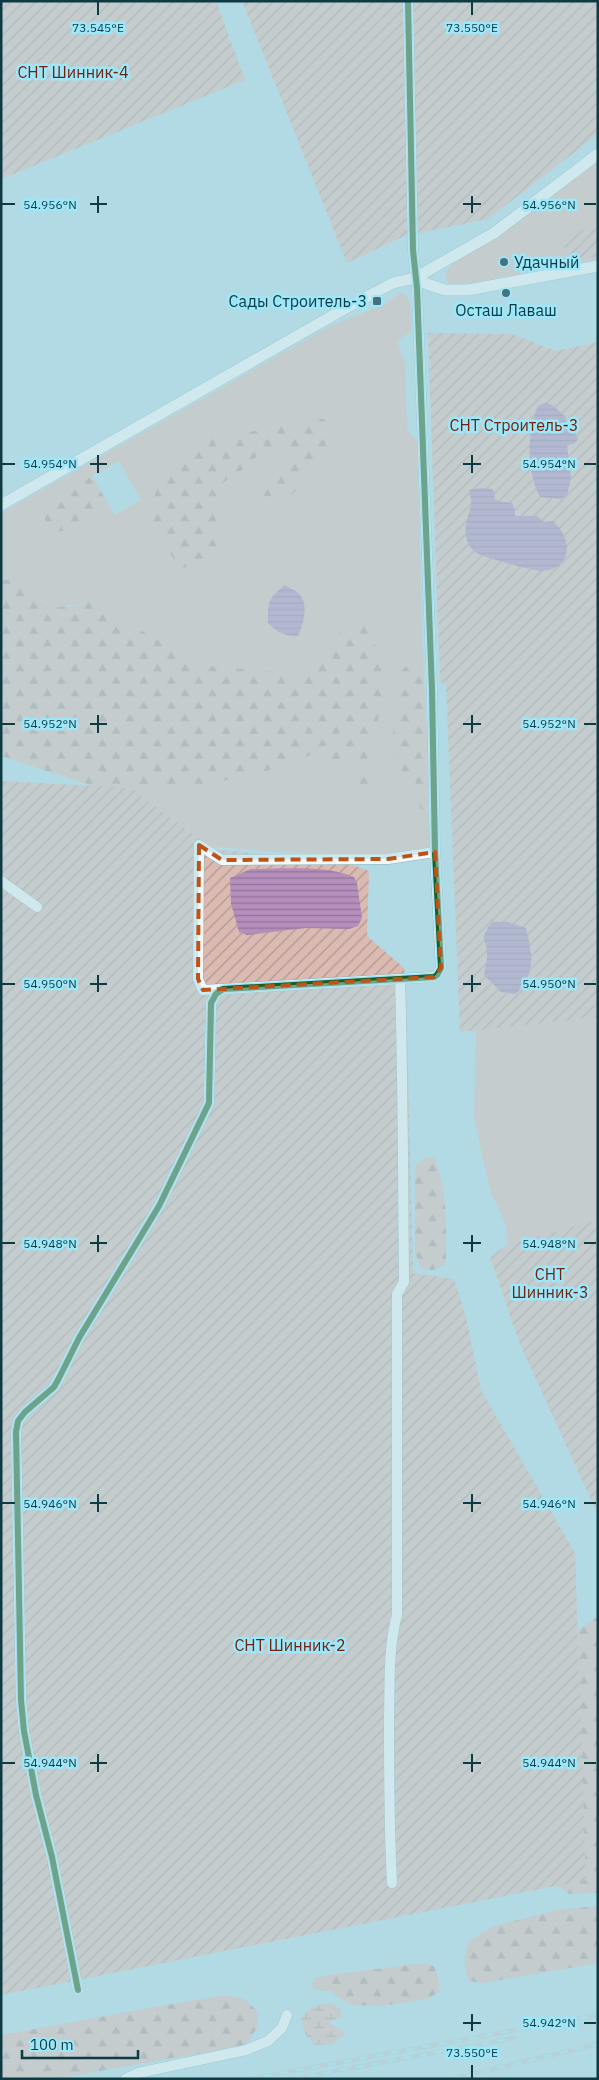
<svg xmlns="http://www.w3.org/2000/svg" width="599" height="2080" font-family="'IBM Plex Sans',sans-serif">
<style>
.grass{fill:#dbbab1;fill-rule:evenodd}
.forest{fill:url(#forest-firs)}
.wetland{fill:url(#wetland-marsh)}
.garden{fill:url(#garden-furrows)}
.water{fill:url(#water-rules)}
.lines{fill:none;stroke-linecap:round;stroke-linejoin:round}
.minor-casing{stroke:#8db2bb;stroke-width:11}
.tertiary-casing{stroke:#8db2bb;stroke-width:12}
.minor{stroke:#f3f9fb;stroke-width:10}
.tertiary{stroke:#f3f9fb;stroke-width:11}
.rail-casing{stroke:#bac7ca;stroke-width:4.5}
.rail{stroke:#9ce7f9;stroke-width:2.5;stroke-dasharray:8;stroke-linecap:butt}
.cycleway-casing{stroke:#9ce7f9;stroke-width:9}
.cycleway{stroke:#1b5e20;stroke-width:6}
.marked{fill:none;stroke:#bc5317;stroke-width:4;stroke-dasharray:10 6;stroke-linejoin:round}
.ticks{fill:none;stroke:#0e3a43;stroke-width:2}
.poi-dot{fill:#47727b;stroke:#9ce7f9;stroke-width:2}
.labels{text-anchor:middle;stroke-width:5;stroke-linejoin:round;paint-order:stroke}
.park-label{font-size:16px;fill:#75220d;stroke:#9ce7f9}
.poi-label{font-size:16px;fill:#0e3a43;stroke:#9ce7f9;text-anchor:start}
.ticks-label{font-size:12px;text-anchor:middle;fill:#0e3a43;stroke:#9ce7f9;stroke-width:5;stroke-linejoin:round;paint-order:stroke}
</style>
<defs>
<pattern id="forest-firs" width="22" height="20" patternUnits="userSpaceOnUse" patternTransform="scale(1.25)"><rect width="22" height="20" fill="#dbbab1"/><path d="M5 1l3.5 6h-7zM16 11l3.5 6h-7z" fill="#b09892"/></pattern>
<pattern id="wetland-marsh" width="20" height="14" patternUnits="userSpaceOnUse" patternTransform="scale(1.25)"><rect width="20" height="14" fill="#dbbab1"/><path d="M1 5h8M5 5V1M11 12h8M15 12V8" fill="none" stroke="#b09892"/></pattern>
<pattern id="garden-furrows" width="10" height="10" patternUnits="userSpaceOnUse" patternTransform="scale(1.25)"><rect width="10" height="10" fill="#dbbab1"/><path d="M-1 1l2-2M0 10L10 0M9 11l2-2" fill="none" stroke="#b09892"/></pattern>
<pattern id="water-rules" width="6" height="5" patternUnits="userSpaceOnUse" patternTransform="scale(1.25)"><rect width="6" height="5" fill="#b68ebb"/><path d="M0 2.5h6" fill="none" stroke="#92759a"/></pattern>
</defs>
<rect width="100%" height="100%" fill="#b1dae4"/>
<path class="grass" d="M598 161V259L481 281 457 285 449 283 445 277 447 270 453 264 505 232Z
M400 293 406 295 410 304 412 331 397 341 405 363 407 426 410 435 417 439 423 662 414 663 396 676 397 705 393 747 407 776 415 781 422 809V819L426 817 428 790 430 848 388 853 351 854 276 852 216 847H191L118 794 214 783 295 764 350 724 359 725 363 760 360 773 368 774 367 760 388 682 371 634 332 641 305 674 205 666 145 633 116 614 89 602 56 608 37 598 18 580H1V513L332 325 383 305ZM333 428 324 458 315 465 292 495 289 451 278 446 258 455 241 471 224 482 217 497 222 515 168 470 188 456 202 441ZM119 461 141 500 114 515 113 512 45 520 41 511 92 476Z
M598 1003V1227L508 1250 506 1225 490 1190 474 1118 476 1035 472 1023Z"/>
<path class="forest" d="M318 419H324L333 428 330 447 324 458 315 465 292 495 271 497 261 495 262 485 289 461 288 451 278 446 258 455 241 471 224 482 217 497 222 515 214 558 202 566 180 568 150 523 152 502 159 484 168 470 188 456 202 441Z
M92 476 113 512 88 515 72 529 51 533 41 511Z
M1 580H18C45 607 51 613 89 602L116 614 145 633 205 666 305 674 332 640 348 624 361 622 371 634 388 682 367 760 369 791 359 796 355 792 363 760 336 768 330 757 359 732V725L350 724 328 744 295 764 214 783 118 794 1 756Z
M423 662 429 765 426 817 424 826 415 781 407 776 395 764 393 733 397 705 396 676 407 665Z
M426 1157 435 1159C448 1191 446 1230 446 1264L433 1270 421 1269 415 1253V1175L416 1165Z
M598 1616V1893L569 1894 498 1846 561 1642Z
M598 1906V1963L483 1983 469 1981C463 1967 464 1955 469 1941L494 1926 557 1910Z
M424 1963 434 1966 439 1981V1992L427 1999 382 2006 352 2005 336 1996 333 1991 315 1990 312 1985 314 1978 330 1975Z
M226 1995 245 1999 258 2012 257 2028 245 2045 56 2079H1V2035C76 2022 151 2007 226 1995Z"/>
<path class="wetland" d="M326 2003C335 2005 342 2007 341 2017L330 2021 331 2024 345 2032 343 2037 338 2038 333 2044 315 2045 306 2035 301 2020C307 2009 313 2006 326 2003Z"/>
<path class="garden" d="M1 1H216L245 80 1 179Z
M242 1H598V134L488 219 404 236 347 263Z
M598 219V256L574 262 563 244Z
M428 333 513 334 556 351 598 342V1017L460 1032 446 685 440 682Z
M1 781 130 788 213 849 347 863 369 871 367 936 404 968 406 985 413 1273 454 1279 466 1317 481 1390 575 1553 586 1880 1 1995Z
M598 1220V1515L519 1342 490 1257 507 1245Z"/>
<path class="water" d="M546 403 552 405 566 417V429L574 431 578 439 574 444 567 445 571 477 567 495 561 499 540 497C527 473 526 432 538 406Z
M481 488 492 489 495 493 494 498 498 501 512 503 515 510V516H537L544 522 553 521C573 540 573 568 542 571 534 571 481 557 475 552 473 550 469 545 468 543 462 529 468 518 471 505 472 501 470 495 469 490Z
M285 585C289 588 297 591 300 595 309 606 303 624 298 636 285 636 278 633 268 623 268 601 268 599 285 585Z
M251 869C282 869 326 865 354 877L357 883 362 918 358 926 349 929 306 928 247 935 239 932 231 904 230 878Z
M492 922H508L526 928C532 955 537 971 516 994L501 992 484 975C485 969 487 962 487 955 488 938 477 942 492 922Z"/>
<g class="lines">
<g class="minor-casing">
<path id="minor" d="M1 881 37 907
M222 989 203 990 198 979 199 845 222 860 388 859 435 852
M392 1883C389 1828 389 1773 389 1718 390 1683 388 1648 397 1615V1294L404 1282C403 1181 403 1080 400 979
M78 1990 52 1857 36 1795 24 1731 21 1700 16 1432 18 1421 25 1412 54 1387 59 1378 79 1338 159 1206 209 1103 211 1003 216 994 223 989 434 977 437 975 441 968 435 852 432 690 417 288 413 250 408 1
M125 2079 138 2073 246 2050 268 2041 282 2028 287 2015"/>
</g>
<g class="tertiary-casing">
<path id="tertiary" d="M415 278 427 284 445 290H468L598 266
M1 505 346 308 393 283 415 278 494 233 598 154"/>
</g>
<use href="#minor" class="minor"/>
<use href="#tertiary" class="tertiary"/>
<g class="rail-casing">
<path id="rail" d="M249 2079 598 2015
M293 2079 514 2038
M451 2079 598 2044"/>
</g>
<use href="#rail" class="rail"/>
<g class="cycleway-casing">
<path id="cycleway" d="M78 1990 52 1857 36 1795 24 1731 21 1700 16 1432 18 1421 25 1412 54 1387 59 1378 79 1338 159 1206 209 1103 211 1003 216 994 223 989 434 977 437 975 441 968 435 852 432 690 417 288 413 250 408 1"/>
</g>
<use href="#cycleway" class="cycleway"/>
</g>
<path d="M0 0H599V2080H0ZM199 845 222 860 388 859 435 852 441 968 434 977 203 990 198 979Z" fill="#b1dae4" fill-opacity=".55" fill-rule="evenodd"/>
<path class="marked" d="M199 845 222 860 388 859 435 852 441 968 434 977 203 990 198 979Z"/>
<path class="ticks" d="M98 2V15M472 2V15M98 196V213M472 196V213M2 204H15M90 204H107M463 204H481M584 204H596M98 455V473M472 455V473M2 464H15M90 464H107M463 464H481M584 464H596M98 715V733M472 715V733M2 724H15M90 724H107M463 724H481M584 724H596M98 975V992M472 975V992M2 984H15M90 984H107M463 984H481M584 984H596M98 1235V1252M472 1235V1252M2 1243H15M90 1243H107M463 1243H481M584 1243H596M98 1494V1512M472 1494V1512M2 1503H15M90 1503H107M463 1503H481M584 1503H596M98 1754V1772M472 1754V1772M2 1763H15M90 1763H107M463 1763H481M584 1763H596M472 2014V2031M463 2023H481M584 2023H596M472 2065V2078"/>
<g class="poi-dot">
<circle cx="504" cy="262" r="5"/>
<circle cx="506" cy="293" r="5"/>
<rect x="372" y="296" width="10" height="10" rx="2.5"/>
</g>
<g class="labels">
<g class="park-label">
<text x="73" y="78">СНТ Шинник-4</text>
<text x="514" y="431">СНТ Строитель-3</text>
<text x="550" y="1280">СНТ<tspan x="550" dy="18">Шинник-3</tspan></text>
<text x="290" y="1651">СНТ Шинник-2</text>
</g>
<g class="poi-label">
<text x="514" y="268">Удачный</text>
<text x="367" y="307" text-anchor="end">Сады Строитель-3</text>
<text x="506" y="316" text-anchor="middle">Осташ Лаваш</text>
</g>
</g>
<g class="ticks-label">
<text x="98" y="32">73.545°E</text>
<text x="472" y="32">73.550°E</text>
<text x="50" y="209">54.956°N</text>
<text x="549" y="209">54.956°N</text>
<text x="50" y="468">54.954°N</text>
<text x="549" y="468">54.954°N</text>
<text x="50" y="728">54.952°N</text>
<text x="549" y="728">54.952°N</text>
<text x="50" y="988">54.950°N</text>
<text x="549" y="988">54.950°N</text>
<text x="50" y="1248">54.948°N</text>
<text x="549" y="1248">54.948°N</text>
<text x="50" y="1508">54.946°N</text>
<text x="549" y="1508">54.946°N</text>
<text x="50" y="1767">54.944°N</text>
<text x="549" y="1767">54.944°N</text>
<text x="549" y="2027">54.942°N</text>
<text x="472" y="2057">73.550°E</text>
</g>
<rect width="599" height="2080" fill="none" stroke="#0e3a43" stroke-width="5"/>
<path d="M22 2050v8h116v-8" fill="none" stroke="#0e3a43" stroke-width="2.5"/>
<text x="30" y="2050" font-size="15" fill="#0e3a43" stroke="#9ce7f9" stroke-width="4" paint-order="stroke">100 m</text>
</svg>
